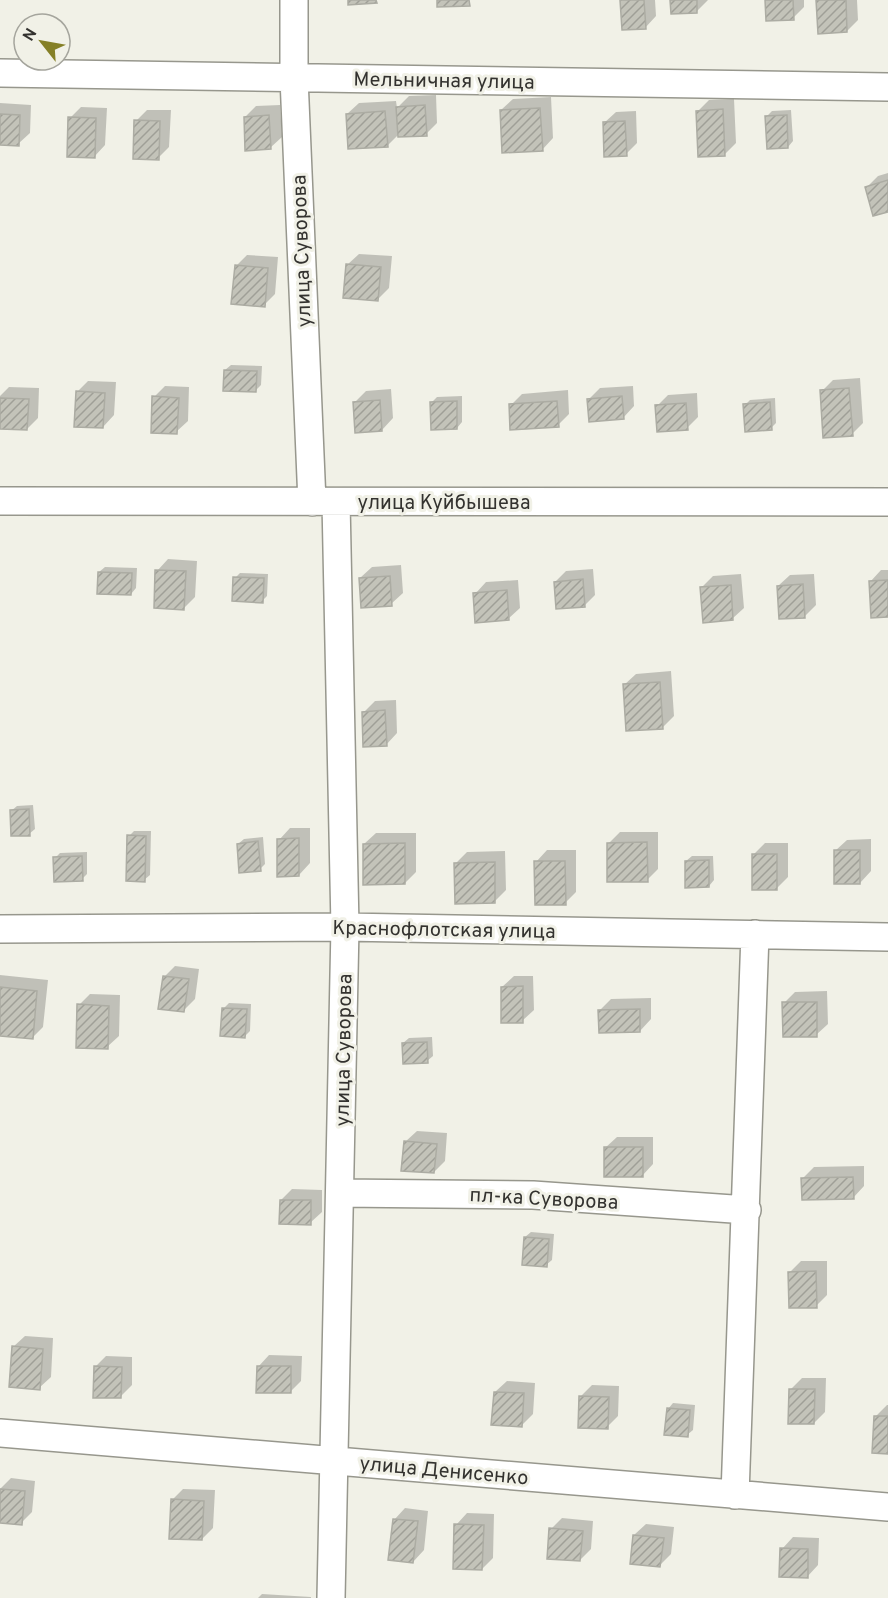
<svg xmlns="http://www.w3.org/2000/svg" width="888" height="1598" font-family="Overpass,sans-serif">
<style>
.shadow{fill:#0003}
.building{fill:url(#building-hatch);stroke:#acaca3;stroke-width:1.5}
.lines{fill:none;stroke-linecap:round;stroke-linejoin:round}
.street-casing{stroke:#97978d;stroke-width:30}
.street{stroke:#fff;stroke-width:27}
.labels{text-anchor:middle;stroke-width:6;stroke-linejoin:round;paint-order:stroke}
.street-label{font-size:20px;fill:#33322f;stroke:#f1f1e7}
</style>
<defs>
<pattern id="building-hatch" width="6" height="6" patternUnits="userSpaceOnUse" patternTransform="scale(1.5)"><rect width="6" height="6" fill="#c3c3b9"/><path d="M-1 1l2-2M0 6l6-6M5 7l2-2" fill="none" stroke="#9f9f97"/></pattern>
</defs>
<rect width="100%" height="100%" fill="#f1f1e7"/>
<path class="shadow" d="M622 0H655L656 16 645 28Z
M672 0H708L697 11Z
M766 0H804V7L793 18Z
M817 0H857L858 20 847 31Z
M436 95 437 123 426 134H399L387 146 347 114 359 103 396 101 397 108 409 96Z
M551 97 553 138 542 150 501 110 513 99Z
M734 99 736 143 724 155 698 111 709 100Z
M0 103 31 105 30 133 18 144H0Z
M280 105 282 137 270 148 245 117 256 106Z
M81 107 107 108 105 145 94 157 70 118Z
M147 110H171L169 147 158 158 136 121Z
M791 110 793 141 788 147 767 116 772 111Z
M636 111 637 143 626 154 604 123 616 112Z
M888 173V210L866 188 878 176Z
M359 254 392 256 389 288 378 299 347 265Z
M247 255 278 257 275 294 264 305 236 266Z
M231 365 262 366 261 385 255 391 225 370Z
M860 378 863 423 852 434 822 391 833 380Z
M88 381 116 382 114 415 103 427 77 392Z
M165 386 189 387 188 421 176 432 154 397Z
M633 386 634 406 623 418 589 399 600 388Z
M9 387 39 388 38 418 27 429 0 428V396Z
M391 389 393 418 382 430 355 402 366 391Z
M568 390 569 414 558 425 511 405 522 394Z
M697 393 698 417 687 428 657 406 668 395Z
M462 396V422L457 428 432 402 437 397Z
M775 398 776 423 771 428 745 405 750 400Z
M168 559 197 561 195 597 184 608 157 571Z
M401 565 403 593 391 604 360 578 372 567Z
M105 567 137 568 136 588 131 594 99 572Z
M593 569 595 595 584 606 555 582 566 571Z
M881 570H888V615L870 582Z
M240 573 268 574 267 596 262 601 235 578Z
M741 574 744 608 732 619 702 587 713 576Z
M814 574 816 605 805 616 778 586 790 575Z
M518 580 520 608 508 619 475 594 486 582Z
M671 671 674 716 663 727 624 685 636 674Z
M396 700 397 733 386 745 364 712 375 701Z
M33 805 35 829 29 834 11 811 17 806Z
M290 828H310V863L299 875 279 840Z
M134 831H151L150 875 144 880 129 836Z
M620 832H658V869L647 880 608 844Z
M376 833H416V872L405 883 364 844Z
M263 837 265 864 260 869 238 844 244 839Z
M871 839V871L860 883 835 851 847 840Z
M765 843H788V877L777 888 753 855Z
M547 850H576V892L565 903 536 862Z
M505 851 506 890 494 902 456 863 467 852Z
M87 852V874L82 879 55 858 60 853Z
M692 856H713L714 880 709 886 686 861Z
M175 966 199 969 195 999 184 1010 164 977Z
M0 975 48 980 43 1027 32 1038 0 1035Z
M514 976H533L534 1010 522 1021 502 987Z
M827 991 828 1024 816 1035 784 1003 795 992Z
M90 994 120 995 119 1036 107 1047 79 1005Z
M651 998V1019L640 1031 600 1010 611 999Z
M229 1003 251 1004 250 1031 245 1036 224 1008Z
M432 1037 433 1056 427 1061 403 1043 409 1038Z
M417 1131 447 1133 445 1161 434 1172 405 1142Z
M617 1137H653V1164L642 1176 605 1148Z
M864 1166V1186L853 1198 803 1178 814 1167Z
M292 1189 322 1190V1212L310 1223 281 1200Z
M531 1232 554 1234 552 1260 546 1265 525 1237Z
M801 1261H827V1295L816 1306 790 1272Z
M25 1336 53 1338 51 1377 39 1388 13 1347Z
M269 1355 302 1356 301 1381 290 1392 258 1367Z
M106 1356 132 1357V1385L120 1397 95 1367Z
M802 1378H826L825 1412 814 1423 791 1389Z
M507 1381 535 1383 533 1414 521 1426 495 1392Z
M592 1385 619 1386 618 1416 607 1427 581 1396Z
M673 1403 695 1405 693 1430 687 1435 668 1409Z
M887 1405H888V1452L876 1416Z
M11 1478 35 1481 32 1512 21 1523 0 1521V1489Z
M183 1489 215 1490 213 1528 202 1539 172 1500Z
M405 1508 428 1511 424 1550 413 1562 394 1520Z
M467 1513 494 1514 493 1558 482 1569 456 1525Z
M562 1518 593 1521 591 1549 580 1560 551 1529Z
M646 1524 674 1527 671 1554 660 1565 634 1535Z
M793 1537 819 1538 818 1565 807 1577 782 1549Z
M262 1594 311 1597V1598H258Z"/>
<path class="building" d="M348 0H376L377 3 348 5Z
M437 0H469L470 6 437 7Z
M620 0H644L646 29 622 30Z
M670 0H697V13L671 14Z
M765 0H793L794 20 766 21Z
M816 0H846L847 32 818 34Z
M425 105 427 136 398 137 396 107Z
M540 108 543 151 502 153 500 110Z
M723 109 725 156 698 157 696 111Z
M385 111 388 147 348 149 346 114Z
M0 114 20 115 19 146 0 145Z
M269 115 271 149 245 151 244 117Z
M787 115 788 148 767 149 765 116Z
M68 117 96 118 95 158 67 157Z
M134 120 160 121 159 160 133 159Z
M625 121 627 156 604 157 603 122Z
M888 180V212L873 216 865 187Z
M346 264 381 267 378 301 343 298Z
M235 265 268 268 265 307 231 304Z
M224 370 257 371 256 392 223 391Z
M849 388 853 436 823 438 820 390Z
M76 391 105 393 103 428 74 427Z
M152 396 179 398 177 434 151 433Z
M622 396 624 419 589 422 587 399Z
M0 398 29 399 27 430 0 429Z
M380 400 382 431 355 433 353 402Z
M457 401V429L431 430 430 402Z
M557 401 559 427 510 430 509 404Z
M770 402 772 430 745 432 743 404Z
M686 403 688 430 657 432 655 405Z
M155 570 186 571 184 610 154 608Z
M98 572 132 573 131 595 97 594Z
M390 576 392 606 361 608 359 578Z
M233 577 264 578 263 603 232 601Z
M583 579 585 607 556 609 554 582Z
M888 580V617L871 618 869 581Z
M803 584 805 618 779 619 777 586Z
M731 585 733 620 703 623 700 587Z
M507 590 509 620 475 623 473 593Z
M660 682 663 729 626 731 623 684Z
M385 710 387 746 363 747 362 712Z
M29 809 30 836H11L10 810Z
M127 835 146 836 145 882 126 881Z
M299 838V876L277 877V839Z
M258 841 261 871 239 873 237 844Z
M647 842 648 882H607V843Z
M405 843V884L363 885V844Z
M834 850H860V884H834Z
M752 854H777V890H752Z
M82 856 83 881 54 882 53 857Z
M709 860V887L685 888V861Z
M534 861H565L566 905H535Z
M495 862V903L455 904 454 863Z
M163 976 189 979 184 1012 158 1009Z
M523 986V1023H501V987Z
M0 987 37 991 33 1039 0 1036Z
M782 1002H817V1037H783Z
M77 1004 109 1006 108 1049 76 1048Z
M222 1008 247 1009 245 1038 220 1036Z
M640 1009V1032L599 1033 598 1010Z
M427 1042 428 1063 403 1064 402 1043Z
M404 1141 437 1144 434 1173 401 1171Z
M604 1147H643V1177H604Z
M853 1177 854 1199 802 1200 801 1178Z
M280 1200H311V1225L279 1224Z
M524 1237 549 1239 547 1267 522 1265Z
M816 1271 817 1308H789L788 1272Z
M12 1346 43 1349 40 1390 9 1387Z
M94 1366 122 1367 121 1398H93Z
M257 1366H291V1393H256Z
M789 1389H815L814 1424H788Z
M494 1392 524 1393 522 1427 491 1425Z
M579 1396 609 1397 608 1429 578 1428Z
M667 1408 690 1410 688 1437 664 1435Z
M874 1416H888V1454L872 1453Z
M0 1489 25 1491 22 1525 0 1523Z
M171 1499 204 1501 202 1540 169 1539Z
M393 1519 418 1521 413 1563 388 1560Z
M454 1524 484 1525 482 1570 453 1569Z
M549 1528 583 1531 580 1561 547 1559Z
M633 1535 664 1538 660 1567 630 1564Z
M780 1548 808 1549V1578L779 1577Z"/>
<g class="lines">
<g class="street-casing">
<path id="street" d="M294 0V78L312 502
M0 73 888 87
M0 501 888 502
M0 929 345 927 888 937
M340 1193 533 1195 747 1210
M0 1433 888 1507
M735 1495 755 934
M331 1598 345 927 336 502"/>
</g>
<use href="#street" class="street"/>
</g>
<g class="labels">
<g class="street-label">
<text transform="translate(444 80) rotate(1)" y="7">Мельничная улица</text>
<text transform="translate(301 251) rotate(-92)" y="7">улица Суворова</text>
<text x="444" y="509">улица Куйбышева</text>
<text transform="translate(444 929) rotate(1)" y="7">Краснофлотская улица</text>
<text transform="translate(343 1050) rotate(-89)" y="7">улица Суворова</text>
<text transform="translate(544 1198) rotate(3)" y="7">пл-ка Суворова</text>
<text transform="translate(444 1470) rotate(5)" y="7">улица Денисенко</text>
</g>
</g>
<g transform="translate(42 42) rotate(301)"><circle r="28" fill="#f1f1e7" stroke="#a5a59d" stroke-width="1.5"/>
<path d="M0-4.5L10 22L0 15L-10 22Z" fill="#858027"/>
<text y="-9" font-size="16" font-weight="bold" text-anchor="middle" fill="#33322f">N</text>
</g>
</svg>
